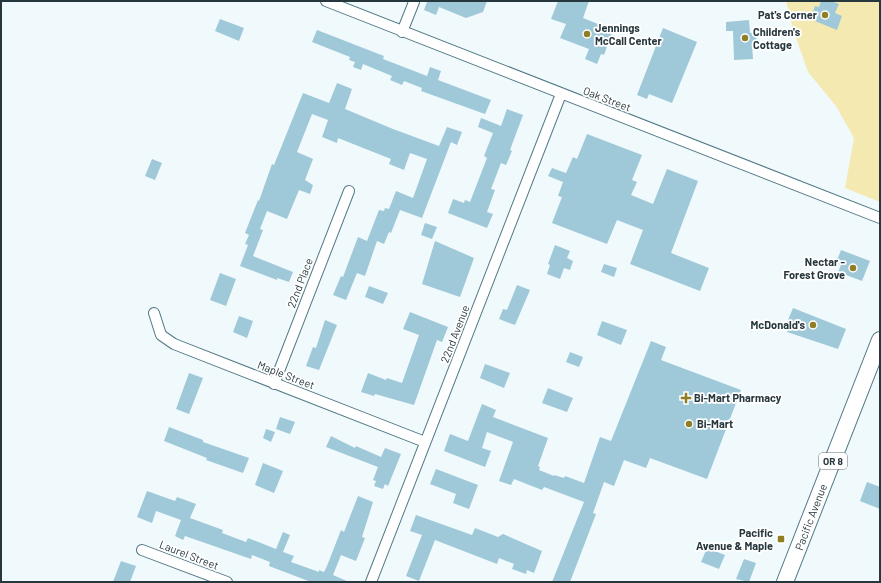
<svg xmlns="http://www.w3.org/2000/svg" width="881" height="583" font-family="Barlow,sans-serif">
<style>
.green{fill:#f5e9b2}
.building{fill:#9fc9d9}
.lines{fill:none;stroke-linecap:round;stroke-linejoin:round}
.street-casing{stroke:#517987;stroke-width:12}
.primary-casing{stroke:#517987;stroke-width:18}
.street{stroke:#fff;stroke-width:10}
.primary{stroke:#fff;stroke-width:16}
.poi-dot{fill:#8f7e24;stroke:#fff;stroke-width:1.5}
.labels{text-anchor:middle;stroke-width:3.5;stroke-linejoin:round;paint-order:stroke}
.shield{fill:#fff;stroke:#677377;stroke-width:1}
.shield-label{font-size:10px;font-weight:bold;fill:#26373d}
.poi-label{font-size:11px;font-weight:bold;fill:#26373d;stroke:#fff;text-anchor:end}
.street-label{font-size:11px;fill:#26373d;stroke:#fff}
</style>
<rect width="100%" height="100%" fill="#f0f9fc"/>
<path class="green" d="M786 1H880V202L845 188 854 138 836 106 808 72 793 29Z"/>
<path class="building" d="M425 1H487L483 12 466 18 439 7 436 15 424 10 427 2Z
M558 1H589L583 18 613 30 604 55 601 54 597 64 585 59 589 49 560 38 566 24 551 19Z
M821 1H831L839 4 835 13 842 16 837 30 810 19 815 6 819 7Z
M220 19 244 28 239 41 215 31Z
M749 20 750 33 756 32 757 43 752 44 753 59 734 60 733 31H726V22Z
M663 28 697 42 672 103 649 94 647 99 637 95Z
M317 30 384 56 383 59 427 76 430 67 441 71 438 80 491 100 485 114 421 91 422 88 404 81 402 85 390 80 392 76 363 64 361 70 353 67 355 62 349 60 350 57 312 42Z
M337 83 352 89 345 109 393 129 439 146 447 127 462 132 457 145 451 142 422 218 400 210 391 233 389 232 384 244 377 241 365 276 357 273 346 300 333 295 341 276 343 277 358 237 367 241 379 210 384 211 385 208 389 209 396 191 413 198 427 159 410 153 404 170 389 164 391 159 338 138 337 143 322 137 328 120 312 114 297 152 313 159 305 180 313 185 310 194 299 190 287 219 267 211 260 229 263 230 253 256 293 272 289 282 277 278V280L240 266 248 245 245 244 249 235 245 233 258 200 259 201 272 164 274 165 303 93 329 103Z
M507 109 523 115 510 150 512 151 506 165 501 163 491 189 495 190 487 212 493 214 487 228 448 213 453 199 464 203 465 200 470 202 487 158 484 156 493 133 478 127 481 118 501 126Z
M587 134 642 155 632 180 637 182 631 195 653 204 667 169 698 181 671 253 709 268 700 291 630 264 643 230 617 220 607 244 552 223 562 197 558 196 563 182 548 176 552 168 566 173 573 157 577 159Z
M152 159 162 163 155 180 145 176Z
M425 223 437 227 432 239 421 235Z
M435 241 474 258 460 297 422 284Z
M555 245 570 251 567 258 573 261 570 270 564 268 560 279 547 274 550 265 548 264Z
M841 250 870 261 862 281 838 272 841 265 836 263Z
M604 264 617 268 614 277 601 272Z
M220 273 236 279 226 306 210 300Z
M517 285 530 290 515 325 499 319 503 309 507 310Z
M369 286 388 293 383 304 365 297Z
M793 308 846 329 838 349 787 332 791 321 788 320Z
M410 312 448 327 442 342 437 340 414 405 375 394 374 396 361 392 368 373 386 380 387 378 402 383 419 335 403 329Z
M239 316 253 321 247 338 233 332Z
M325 320 337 325 319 370 306 366 313 347 316 348Z
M602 321 627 330 621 345 597 335Z
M651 341 666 347 661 360 741 390 707 479 650 458 646 468 624 460 614 486 604 482 593 513 596 514 570 582H552L584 502 544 487 542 490 514 479 511 485 499 481 513 442 487 432 482 448 491 451 485 467 444 451 450 434 468 441 482 404 496 410 493 417 548 438 538 466 540 467 539 470 554 476V475L564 478 565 476 584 483 600 437 611 441Z
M570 352 583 357 579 367 566 362Z
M485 364 510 373 504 388 480 378Z
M189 373 203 378 189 414 176 409Z
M548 388 573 398 567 412 542 403Z
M280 417 295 422 290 434 276 429Z
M169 427 203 440V442L249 458 243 473 206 460 207 458 164 441Z
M266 429 275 432 271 442 263 438Z
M331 436 355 448 356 446 381 457 385 448 401 454 388 486 385 484 383 489 374 486 376 481 373 480 378 467 326 447Z
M263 463 283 471 274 493 255 485Z
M436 469 478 485 469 509 453 503 456 494 430 484Z
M867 482 880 487V509L860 501Z
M147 491 175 501 177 497 196 504 190 518 223 530 222 533 246 542 248 538 276 549 283 532 290 535 283 552 294 556 291 562 319 572V570L324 572 327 566 341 530 344 532 358 496 373 502 362 537 365 538 356 561 341 555 333 575 349 582H311L269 566 270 562 252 555 251 559 185 536 183 540 175 536 181 520 156 511 152 523 137 517Z
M416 515 472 535 475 528 498 537 503 534 542 551 534 573 527 570 526 574 512 569 514 564 499 558 497 564 435 540 419 581 406 576 422 535 410 531Z
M707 548 725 555 719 569 701 562Z
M744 559 756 563 749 582 736 579Z
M121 561 136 566 130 582H113Z"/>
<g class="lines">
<g class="street-casing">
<path id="street" d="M326 1 880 218
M402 32 414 2 413 1
M154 313 161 335 174 344 425 442
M274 384 349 191
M142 550 227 582
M371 582 561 94"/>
</g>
<g class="primary-casing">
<path id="primary" d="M785 582 880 340"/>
</g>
<use href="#street" class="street"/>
<use href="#primary" class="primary"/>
</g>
<g class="poi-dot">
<circle cx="825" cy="15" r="4"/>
<circle cx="587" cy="34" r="4"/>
<circle cx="745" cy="38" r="4"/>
<circle cx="853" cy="268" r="4"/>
<circle cx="813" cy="325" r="4"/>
<path d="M684 392h4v4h4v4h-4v4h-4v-4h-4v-4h4z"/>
<circle cx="689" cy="424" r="4"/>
<rect x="777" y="535" width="8" height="8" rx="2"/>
</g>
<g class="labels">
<rect class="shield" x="819" y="453" width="28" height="16" rx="3"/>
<g class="shield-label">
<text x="833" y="465">OR 8</text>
</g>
<g class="poi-label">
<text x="817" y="19">Pat's Corner</text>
<text x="595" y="32" text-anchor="start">Jennings<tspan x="595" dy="13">McCall Center</tspan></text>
<text x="753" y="36" text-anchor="start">Children's<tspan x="753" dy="13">Cottage</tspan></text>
<text x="845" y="266">Nectar -<tspan x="845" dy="13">Forest Grove</tspan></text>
<text x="805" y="329">McDonald's</text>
<text x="694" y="402" text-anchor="start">Bi-Mart Pharmacy</text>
<text x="697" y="428" text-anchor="start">Bi-Mart</text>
<text x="773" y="537">Pacific<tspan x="773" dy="13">Avenue &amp; Maple</tspan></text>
</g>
<g class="street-label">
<text transform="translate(607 99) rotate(21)" y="4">Oak Street</text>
<text transform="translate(300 283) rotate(-69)" y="4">22nd Place</text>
<text transform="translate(455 334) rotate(-69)" y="4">22nd Avenue</text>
<text transform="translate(286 375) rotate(21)" y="4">Maple Street</text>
<text transform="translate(811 517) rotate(-69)" y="4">Pacific Avenue</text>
<text transform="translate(189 555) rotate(21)" y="4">Laurel Street</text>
</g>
</g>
<rect width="881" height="583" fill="none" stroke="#26373d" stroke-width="4"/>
</svg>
